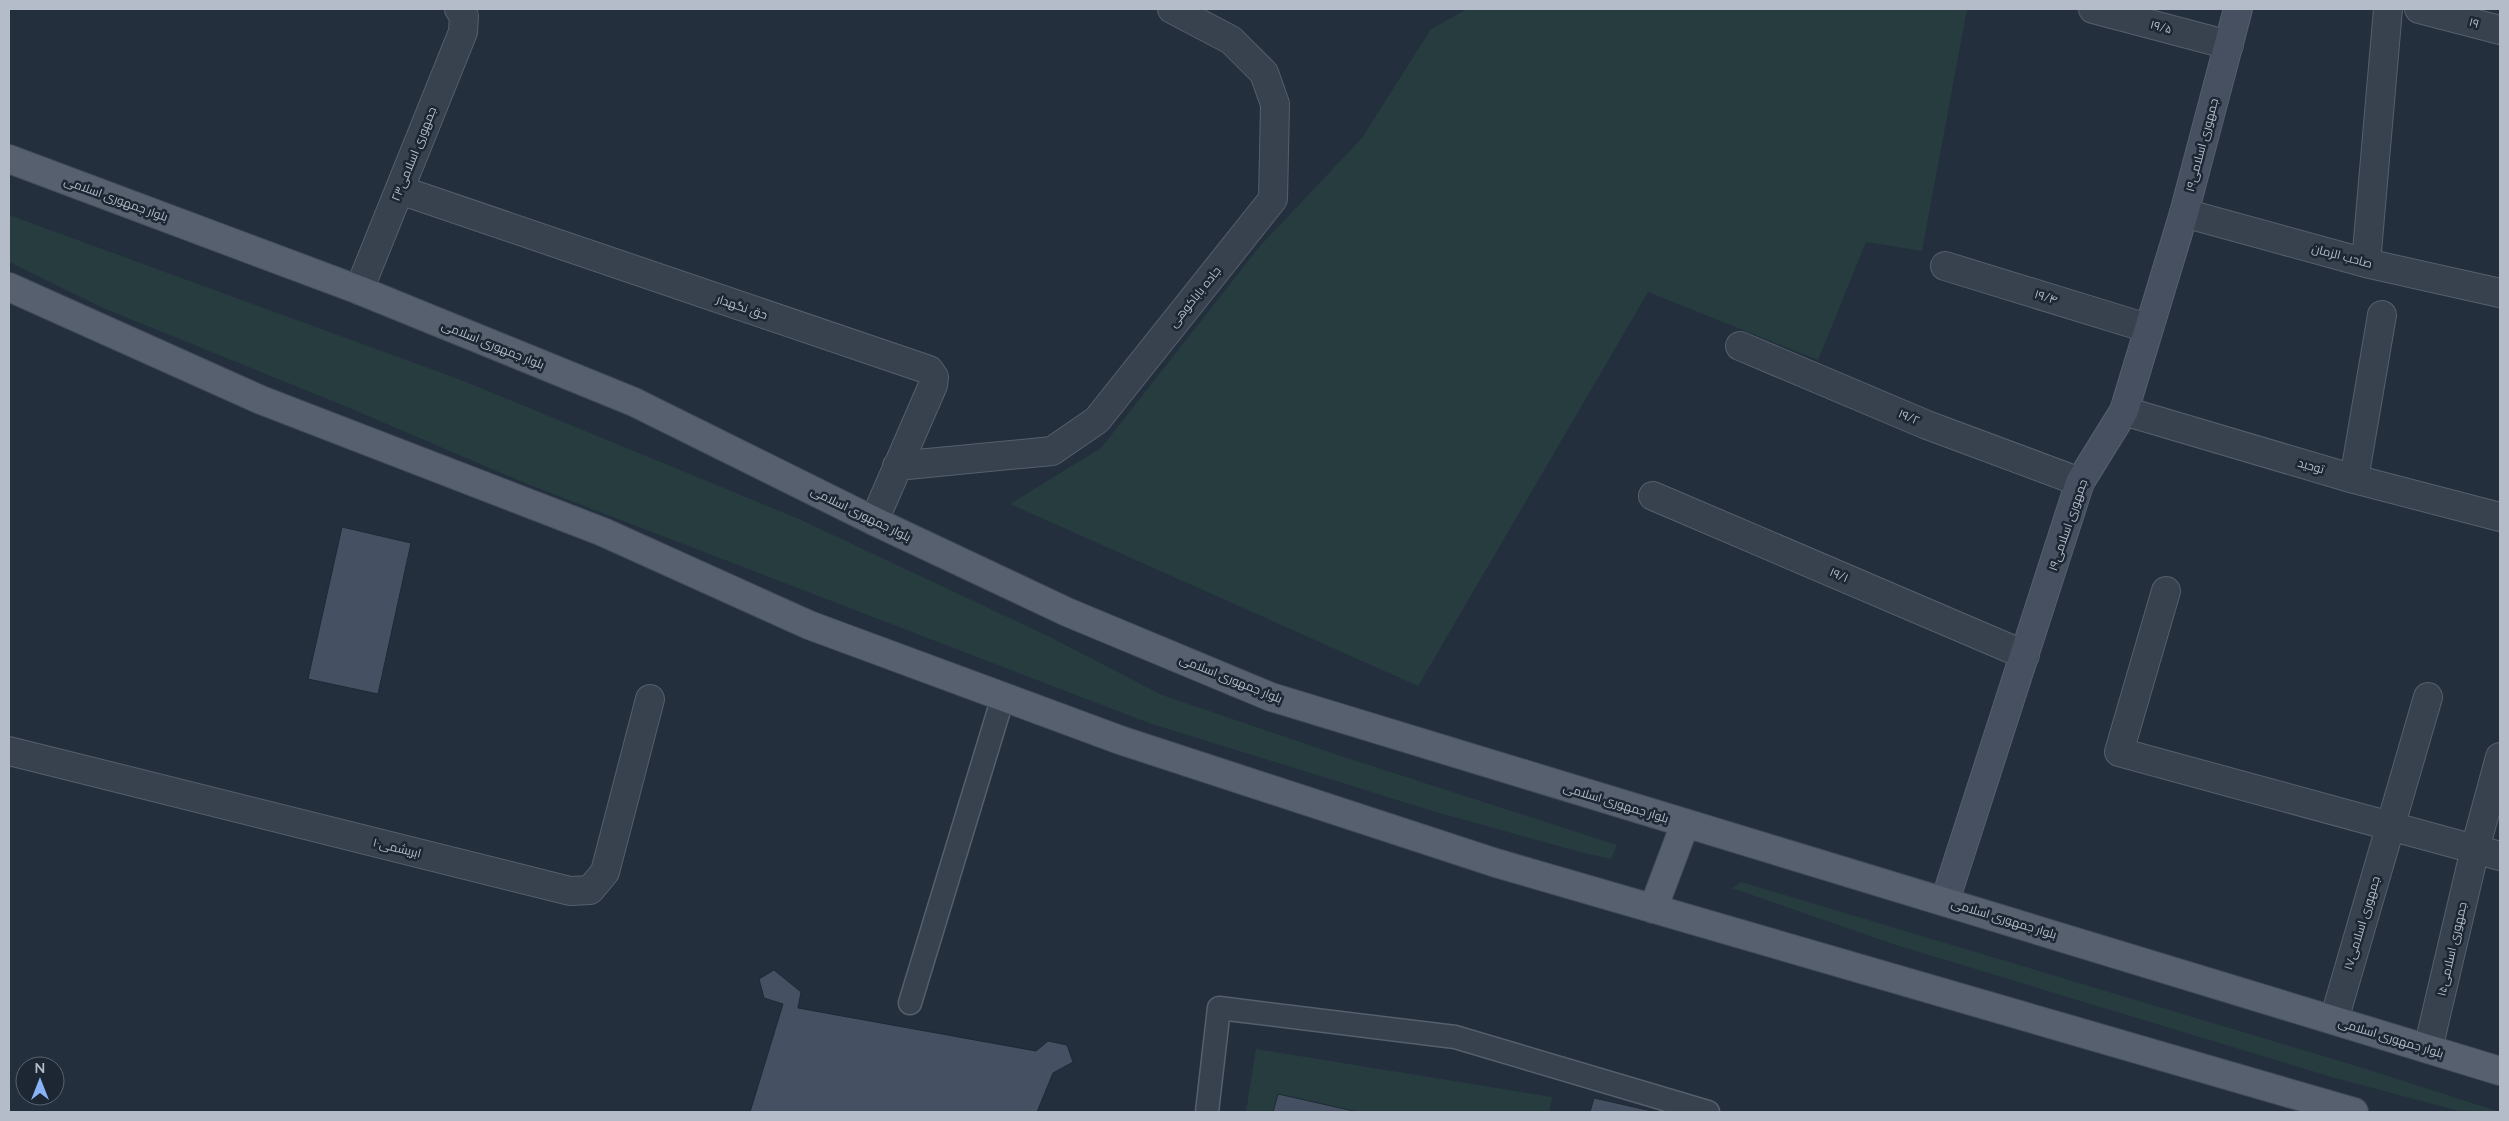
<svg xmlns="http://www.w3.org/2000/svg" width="2509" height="1121" font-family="Lato,Cairo,sans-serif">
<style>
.green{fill:#263c3f}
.building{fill:#455162;stroke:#1f2835}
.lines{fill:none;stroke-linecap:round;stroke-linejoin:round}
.lane-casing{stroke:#565f6c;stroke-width:25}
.street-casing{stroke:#565f6c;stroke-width:30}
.secondary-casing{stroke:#565f6c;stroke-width:30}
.primary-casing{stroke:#414a57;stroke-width:30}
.lane{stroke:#38414e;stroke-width:22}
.street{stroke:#38414e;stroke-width:28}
.secondary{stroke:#465061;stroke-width:28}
.primary{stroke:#56606e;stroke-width:28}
.labels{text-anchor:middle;stroke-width:5;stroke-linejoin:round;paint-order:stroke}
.street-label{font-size:12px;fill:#b4bcc9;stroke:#1d2633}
</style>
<rect width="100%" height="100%" fill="#242f3e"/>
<path class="green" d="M1467 9H1967L1922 251 1866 242 1818 360 1648 292 1418 686 1010 504 1101 448 1260 246 1362 138 1431 29Z
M9 215 461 380 799 519 1050 637 1162 695 1341 756 1617 845 1611 859 1580 852 1436 812 1149 723 527 484 340 404 103 308 9 262Z
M1741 882 2363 1068 2500 1112H2463L2335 1078 1896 945 1732 888Z
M1256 1049 1552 1097 1549 1112H1246Z"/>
<path class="building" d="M342 527 411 543 378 694 308 679Z
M774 970 801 992 798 1008 1036 1051 1048 1041 1067 1045 1073 1062 1053 1073 1037 1112H750L783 1004 764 998 759 979Z
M1278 1094 1358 1112H1273Z
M1594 1098 1656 1112H1590Z"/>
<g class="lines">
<g class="lane-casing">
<path id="lane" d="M910 1003 1003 697
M1207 1112 1219 1008 1455 1037 1708 1112"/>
</g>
<g class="street-casing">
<path id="street" d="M2093 9 2229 45
M2419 9 2500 30
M400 190 929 370 934 377 933 385 874 521
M2184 213 2366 263 2500 293
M2366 263 2388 9
M1945 266 2147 328
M359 290 463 32 464 16 459 9
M1740 346 1927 425 2080 482
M2124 411 2354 479 2500 517
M897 466 1052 451 1097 420 1273 199 1275 104 1264 73 1231 40 1172 9
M2354 479 2382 315
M1653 496 2025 655
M2166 591 2119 752 2500 856
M9 751 570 891 590 890 605 872 650 699
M2334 1020 2428 697
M2428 1049 2475 849 2500 757"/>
</g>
<g class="secondary-casing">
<path id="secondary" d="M1945 901 2080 482 2124 411 2184 213 2238 9"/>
</g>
<g class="primary-casing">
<path id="primary" d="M9 159 359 290 634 402 874 521 1067 612 1271 697 2500 1071
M9 287 261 400 603 532 809 625 1120 740 1496 863 2354 1112
M1653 909 1685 824"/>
</g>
<use href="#lane" class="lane"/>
<use href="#street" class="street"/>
<use href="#secondary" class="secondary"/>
<use href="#primary" class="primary"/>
</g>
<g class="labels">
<g class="street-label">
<text transform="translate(2474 23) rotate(15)" y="4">۱۹</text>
<text transform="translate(2161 27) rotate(15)" y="4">۱۹/۵</text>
<text transform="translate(2202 145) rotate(-75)" y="4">جمهوری اسلامی۱۹</text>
<text transform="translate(414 154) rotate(-68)" y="4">جمهوری اسلامی۲۳</text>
<text transform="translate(116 199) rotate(20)" y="4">بلوار جمهوری اسلامی</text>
<text transform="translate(2342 256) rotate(15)" y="4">صاحب الزمان</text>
<text transform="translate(1195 297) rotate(-51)" y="4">جاده باباکوهی</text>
<text transform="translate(2046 297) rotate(17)" y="4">۱۹/۴</text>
<text transform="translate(742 307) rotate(19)" y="4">حق نگهدار</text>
<text transform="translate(493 345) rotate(22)" y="4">بلوار جمهوری اسلامی</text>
<text transform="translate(1909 417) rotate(23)" y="4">۱۹/۲</text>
<text transform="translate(2311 466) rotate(16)" y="4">توحید</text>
<text transform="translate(861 514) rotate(26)" y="4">بلوار جمهوری اسلامی</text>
<text transform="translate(2068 525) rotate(-71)" y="4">جمهوری اسلامی۱۹</text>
<text transform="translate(1839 575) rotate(23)" y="4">۱۹/۱</text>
<text transform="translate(1231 679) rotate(22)" y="4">بلوار جمهوری اسلامی</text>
<text transform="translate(1616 803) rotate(17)" y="4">بلوار جمهوری اسلامی</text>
<text transform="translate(397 848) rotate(14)" y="4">ابریشمی۱۰</text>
<text transform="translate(2004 919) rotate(17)" y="4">بلوار جمهوری اسلامی</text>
<text transform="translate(2362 923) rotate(-73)" y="4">جمهوری اسلامی۱۷</text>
<text transform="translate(2452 949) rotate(-77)" y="4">جمهوری اسلامی۱۵</text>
<text transform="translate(2391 1038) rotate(17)" y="4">بلوار جمهوری اسلامی</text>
</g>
</g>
<rect width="2509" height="1121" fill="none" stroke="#b4bcc9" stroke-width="20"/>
<g transform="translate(40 1081)"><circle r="24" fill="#1d2633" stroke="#59626f"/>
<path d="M0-4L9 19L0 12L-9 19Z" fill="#8ab4f8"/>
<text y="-8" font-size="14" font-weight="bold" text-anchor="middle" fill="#b4bcc9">N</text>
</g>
</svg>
